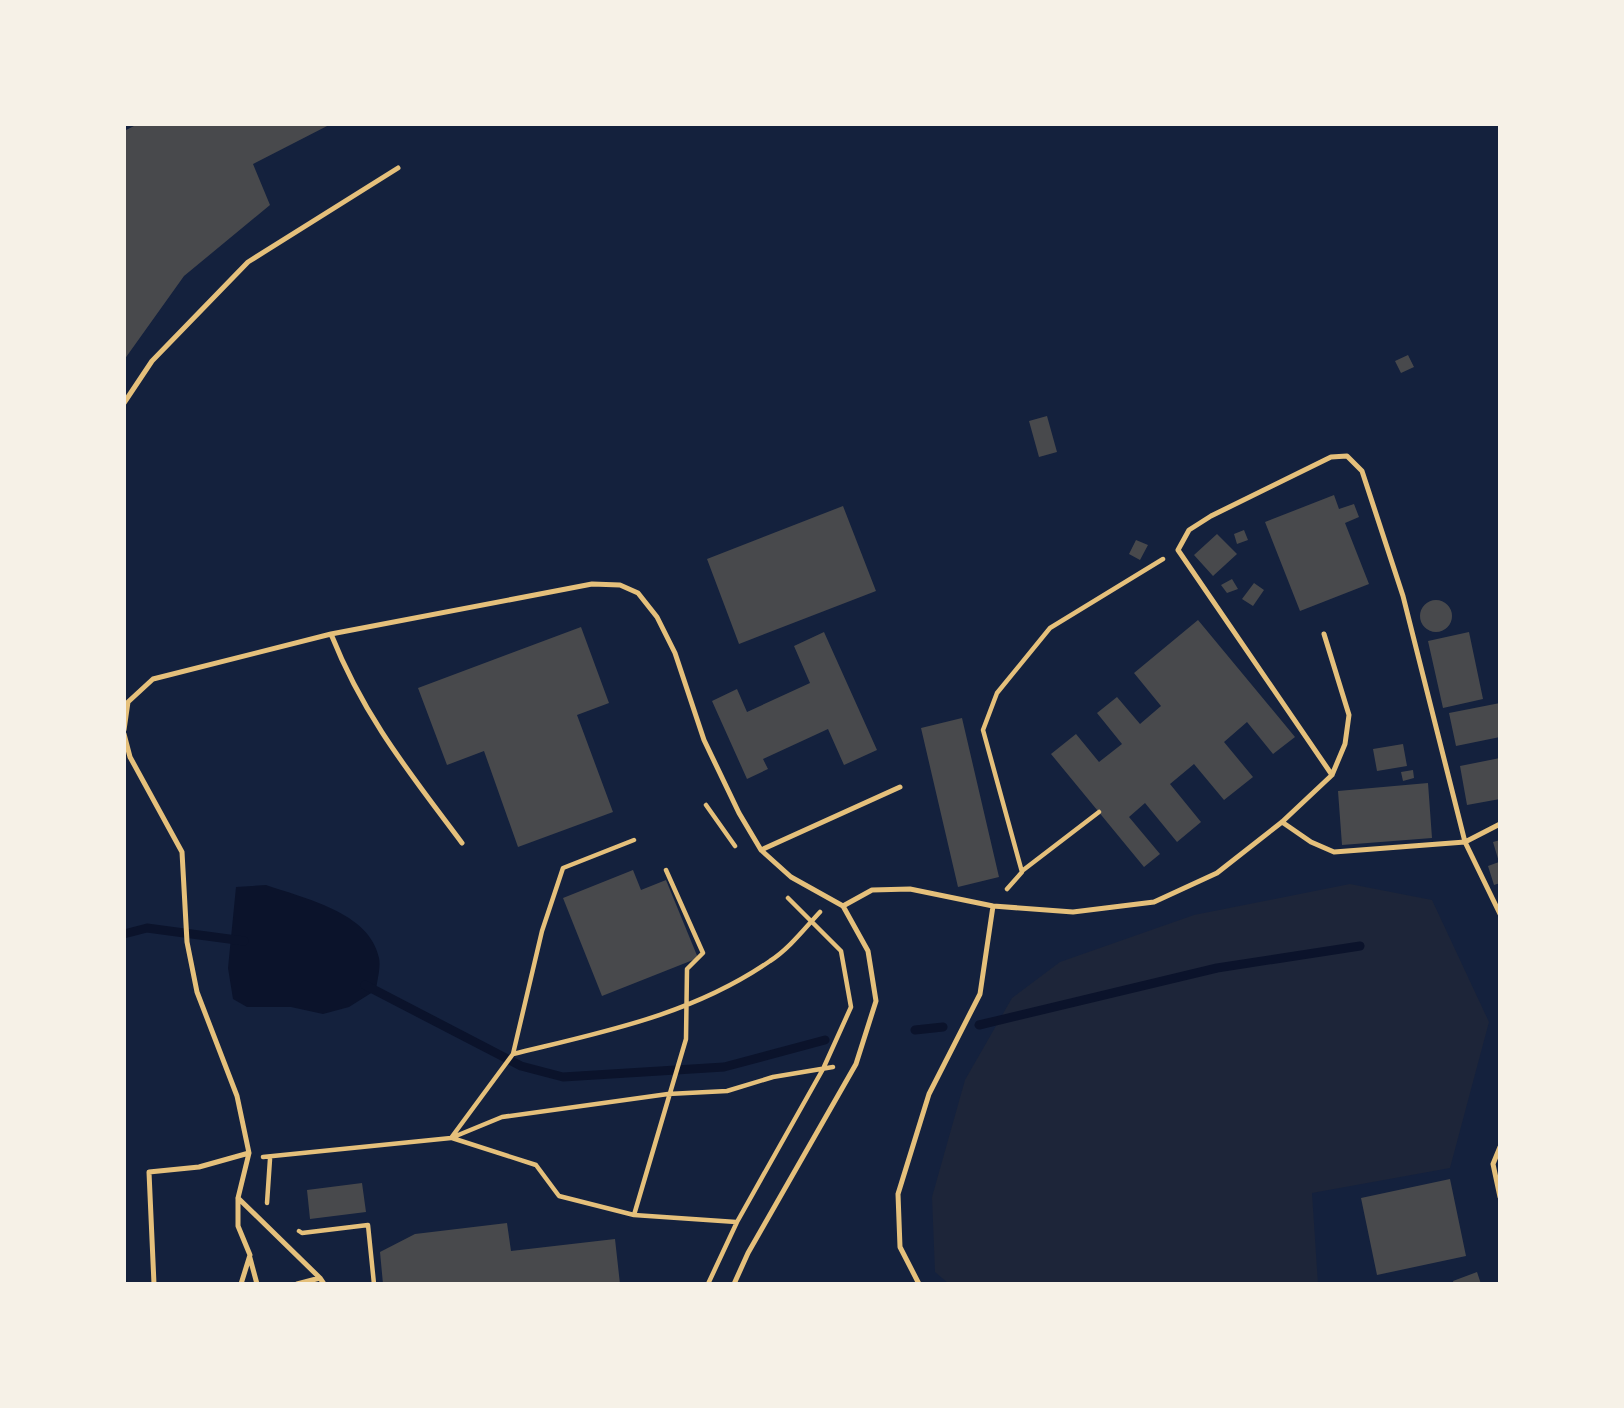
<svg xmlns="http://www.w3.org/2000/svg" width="1624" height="1408" font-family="'DejaVu Sans',sans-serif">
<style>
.green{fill:#1d2539}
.water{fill:#0b132b}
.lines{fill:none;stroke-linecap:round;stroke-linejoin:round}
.stream{stroke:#0b132b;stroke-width:9}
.building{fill:#48494c}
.path{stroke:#e5c07b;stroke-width:4.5}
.service{stroke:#e5c07b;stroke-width:5}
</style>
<rect width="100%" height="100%" fill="#14213d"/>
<path class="green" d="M1350 884 1432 900 1489 1022 1450 1168 1312 1193 1318 1284H949L935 1272 932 1197 965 1080 1012 998 1060 962 1194 915Z"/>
<path class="water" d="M266 885C303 898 370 912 379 958 381 967 377 981 376 990L349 1007 323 1014 291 1007H247L233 999 228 968 236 887Z"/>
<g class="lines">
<path class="stream" d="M124 934 147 928 244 941
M365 985 521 1066 563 1077 724 1067 825 1040
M979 1025 1217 968 1360 946
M915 1030 943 1027"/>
</g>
<path class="building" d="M138 124H331L253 164 270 205 184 276 124 360V131Z
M1408 355 1414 367 1401 373 1395 361Z
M1047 416 1057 452 1039 457 1029 421Z
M1334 495 1339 509 1354 504 1359 517 1345 523 1369 584 1300 611 1265 522Z
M843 506 876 591 739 644 707 559Z
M1244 530 1248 540 1237 544 1234 534Z
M1217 534 1237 554 1213 576 1194 555Z
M1136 540 1148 545 1140 560 1129 554Z
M1232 579 1238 589 1227 593 1221 585Z
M1254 583 1264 590 1253 606 1242 599Z
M1420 616a16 16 0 1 1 32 0a16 16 0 1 1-32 0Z
M1198 620 1295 737 1273 754 1247 722 1224 742 1253 777 1224 800 1194 764 1170 784 1201 822 1177 842 1145 803 1129 817 1160 854 1144 867 1051 754 1076 734 1099 762 1122 744 1097 713 1117 697 1140 724 1161 706 1134 673Z
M581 627 609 703 577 715 613 812 518 847 484 751 447 765 418 688Z
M824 632 877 750 844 765 828 729 763 759 768 769 747 779 712 701 737 689 747 712 810 683 794 646Z
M1469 632 1483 699 1443 708 1428 641Z
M1500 703V737L1456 746 1449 713Z
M962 718 999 877 958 887 921 728Z
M1403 744 1407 766 1377 771 1373 749Z
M1500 758V799L1467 805 1460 766Z
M1413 770 1414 778 1403 781 1401 772Z
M1428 783 1432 838 1342 845 1338 791Z
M1500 840V883L1494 885 1488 866 1499 862 1493 842Z
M633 870 641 890 666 880 698 958 602 996 563 898Z
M1450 1179 1466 1256 1377 1275 1361 1198Z
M362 1183 366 1212 310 1219 307 1190Z
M507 1223 511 1251 615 1239 620 1284H383L380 1252 415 1234Z
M1477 1272 1481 1284H1454L1453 1281Z"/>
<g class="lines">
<path class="path" d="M706 805 735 846
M634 840 563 868 542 931 513 1054C603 1032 692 1015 770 961 789 949 805 928 820 912
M1022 871 1099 812
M1007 889 1022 872 983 730 997 693 1050 628 1163 559
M451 1138 502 1117 668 1094 727 1091 773 1077 833 1067
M452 1138 536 1165 559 1196 634 1215 736 1222
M263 1157 451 1138 513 1054
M267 1203 270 1159
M634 1215 686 1039 687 969 703 953 666 870
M299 1231 302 1233 368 1225 374 1284
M708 1284 737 1222 823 1069 851 1007 841 951 788 898"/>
<path class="service" d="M124 403 152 361 248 262 398 168
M331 634C364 717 409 772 462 843
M124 730 128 702 153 679 331 634 592 584 620 585 638 593 657 617 675 653 704 740 739 813 761 850 791 877 843 906 868 951 876 1001 856 1064 748 1253 734 1284
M124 734 130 757 182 852 187 942 197 992 237 1096 249 1153 238 1198V1226L250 1255 241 1284
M1332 775 1178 550 1189 530 1211 516 1331 457 1347 456 1362 471 1403 596 1465 842 1500 914
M1282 822 1311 842 1334 852 1465 842 1500 824
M761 850 900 787
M843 906 872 890 910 889 993 906 1073 912 1154 902 1217 873 1282 822 1332 775 1345 744 1349 715 1324 634
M1500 1147 1493 1164 1500 1197
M238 1198 320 1278
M250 1258 257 1284
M154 1284 149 1172 199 1167 249 1153
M297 1284 320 1278 324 1284
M919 1284 900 1247 898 1194 929 1094 980 994 993 906"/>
</g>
<rect width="1624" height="1408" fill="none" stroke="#f6f1e7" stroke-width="252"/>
</svg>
